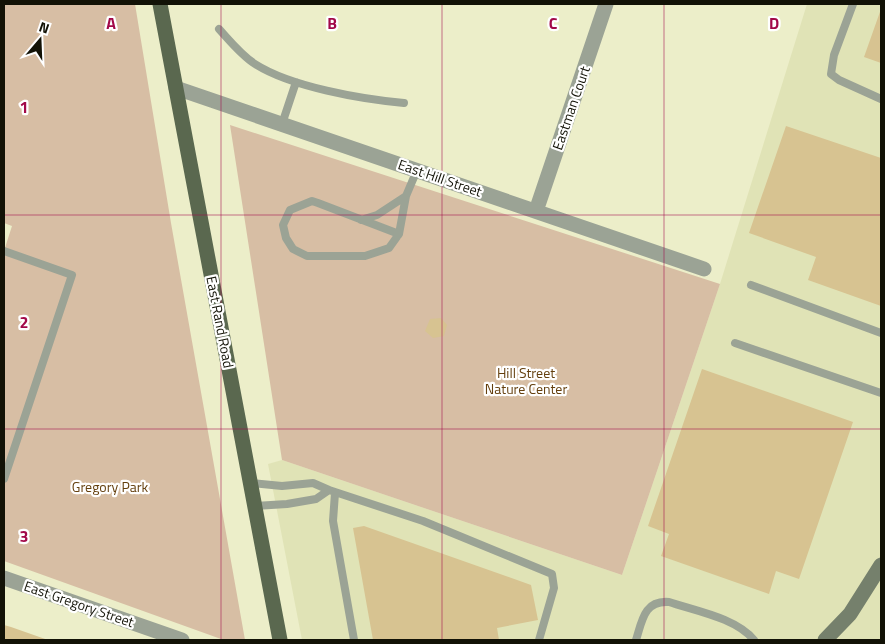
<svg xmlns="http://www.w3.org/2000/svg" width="885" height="644" font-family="'Titillium Web',sans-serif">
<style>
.built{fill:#e0e3b6}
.green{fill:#d7bea4}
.building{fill:#d7c391}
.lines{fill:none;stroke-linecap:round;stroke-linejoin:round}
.lane{stroke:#9ba395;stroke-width:8}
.street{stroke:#9ba395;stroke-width:15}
.secondary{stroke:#75806c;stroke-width:15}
.primary{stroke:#5a684f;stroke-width:15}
.grid{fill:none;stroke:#a20949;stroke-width:1;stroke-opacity:0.55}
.labels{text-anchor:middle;stroke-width:4.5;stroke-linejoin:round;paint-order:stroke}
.street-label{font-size:14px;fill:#121206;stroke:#fff}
.park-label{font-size:14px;fill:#643f0d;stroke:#fff}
.grid-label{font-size:16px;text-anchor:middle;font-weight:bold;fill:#a20949;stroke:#fff;stroke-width:4.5;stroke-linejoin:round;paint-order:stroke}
</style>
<rect width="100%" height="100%" fill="#eceec9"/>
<path class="built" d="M807 4H881V640H302L268 464 282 460 622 575 720 284Z"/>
<path class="green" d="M4 4H135L171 223 245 640 221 639 4 561V251L12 226 4 223Z
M230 125 720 284 622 575 282 460Z"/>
<path class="building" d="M881 9V63L864 57Z
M786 126 881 158V306L808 280 816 257 749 233Z
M441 318 447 325 444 336 433 338 425 331 430 319Z
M702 369 853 422 799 579 776 571 769 594 661 556 669 534 648 526Z
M364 526 531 585 538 620 497 628 499 640H373L353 528Z
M4 625 11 627 48 640H4Z"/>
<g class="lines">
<path class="lane" d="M853 4 834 55 831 74 839 80 881 99
M219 29C230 41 241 55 255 64 291 87 361 99 404 103
M282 124 296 82
M406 196 417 170
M361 220 377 215 406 196 399 234 389 248 365 256H307L293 249 286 238 283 225 290 210 312 201 318 203 399 234
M4 251 72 275 4 479
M751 285 881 333
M735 343 881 393
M251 483 282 486 313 483 329 490 316 499 287 504 255 506
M329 490 423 521 552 574 554 588 539 640
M335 493 333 521 354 640
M636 640C642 621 644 600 669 602 696 611 736 618 754 640"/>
<path class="street" d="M176 88 704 269
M536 211 606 4
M4 578 182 640"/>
<path class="secondary" d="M825 640 850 614 881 565"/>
<path class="primary" d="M160 4 280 640"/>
</g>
<path class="grid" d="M221 4V640M442 4V640M664 4V640M4 215H881M4 429H881"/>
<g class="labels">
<g class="street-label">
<text transform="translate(571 108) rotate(-71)" y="5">Eastman Court</text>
<text transform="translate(440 178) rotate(19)" y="5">East Hill Street</text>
<text transform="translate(220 322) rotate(79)" y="5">East Rand Road</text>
<text transform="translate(79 604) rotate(19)" y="5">East Gregory Street</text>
</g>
<g class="park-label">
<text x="526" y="378">Hill Street<tspan x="526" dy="16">Nature Center</tspan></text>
<text x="110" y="492">Gregory Park</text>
</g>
</g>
<g class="grid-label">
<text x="111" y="29">A</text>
<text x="332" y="29">B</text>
<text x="553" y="29">C</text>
<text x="774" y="29">D</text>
<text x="24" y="113">1</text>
<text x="24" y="328">2</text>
<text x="24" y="542">3</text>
</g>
<rect width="885" height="644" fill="none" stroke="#121206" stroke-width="10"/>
<g transform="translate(40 40) rotate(19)" stroke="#ffffff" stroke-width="4" paint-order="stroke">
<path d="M0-4L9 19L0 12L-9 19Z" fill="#121206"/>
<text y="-8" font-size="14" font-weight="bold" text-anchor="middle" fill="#121206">N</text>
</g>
</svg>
